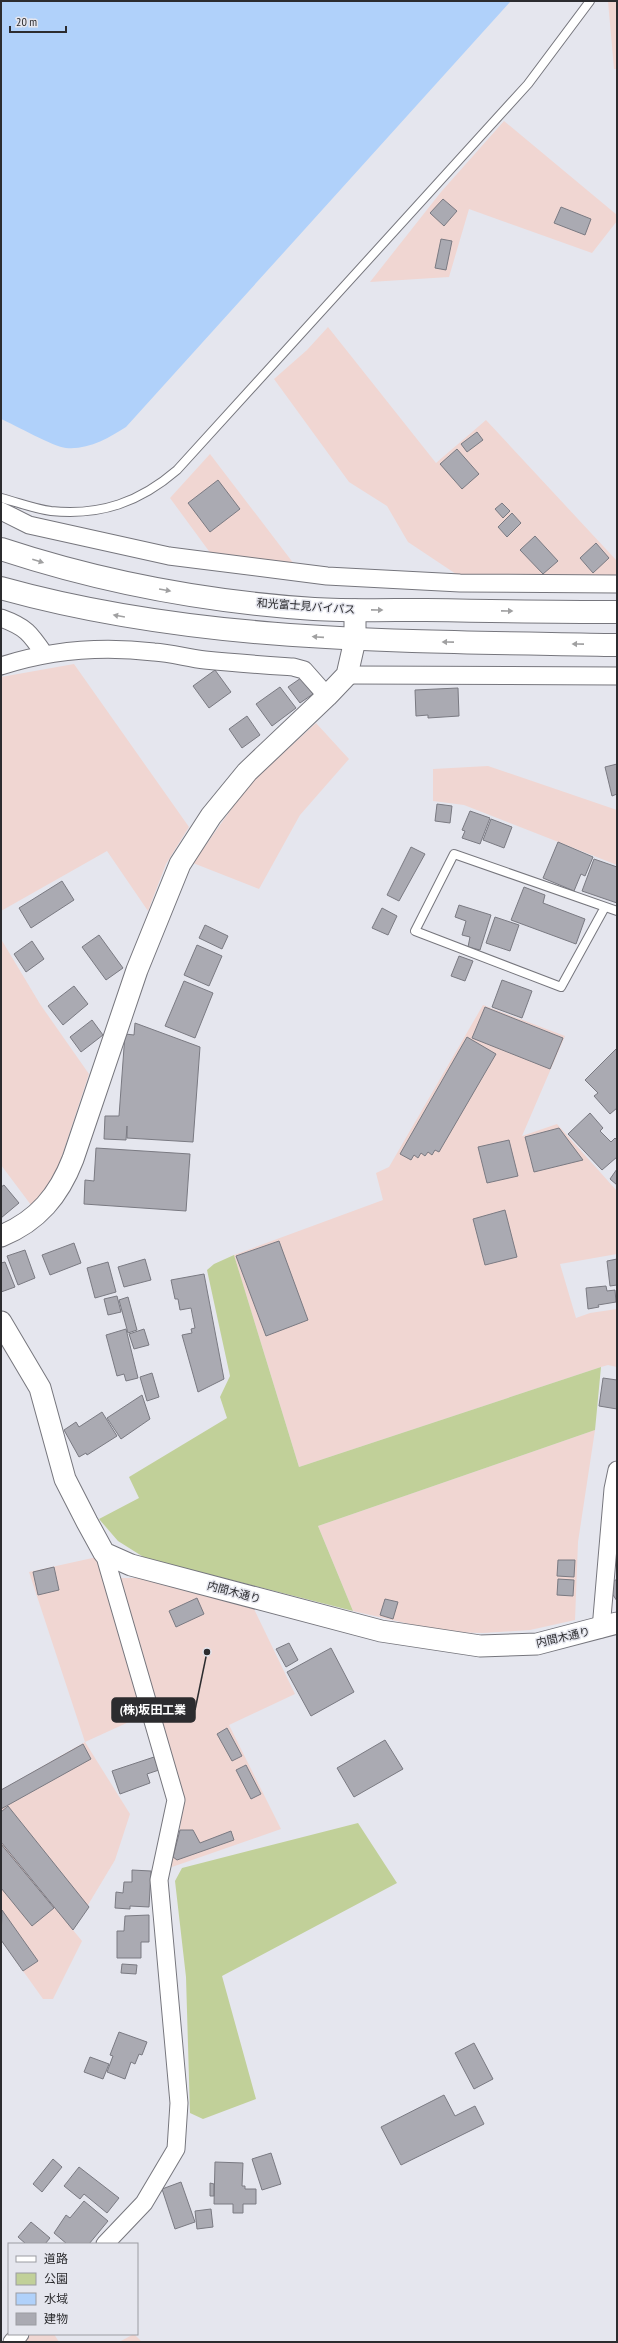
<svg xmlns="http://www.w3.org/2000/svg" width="618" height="2343" font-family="'PT Sans Narrow','Noto Sans JP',sans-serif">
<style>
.industrial{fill:#f0d6d2}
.green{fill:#c1d099}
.water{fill:#b0d1fa}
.building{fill:#aaaab2;stroke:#7a7a82}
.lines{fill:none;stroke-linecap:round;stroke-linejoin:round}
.service-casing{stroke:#76767d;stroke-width:10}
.minor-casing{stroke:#76767d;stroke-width:19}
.tertiary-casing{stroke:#76767d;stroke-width:23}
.trunk-casing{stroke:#76767d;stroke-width:24}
.service{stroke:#fff;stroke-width:8}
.minor{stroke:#fff;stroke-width:17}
.tertiary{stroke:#fff;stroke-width:21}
.trunk{stroke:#fff;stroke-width:22}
.oneway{fill:#a0a0a1}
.labels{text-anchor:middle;stroke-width:3;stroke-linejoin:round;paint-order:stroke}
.street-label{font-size:11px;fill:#2c2c2f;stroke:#e5e6ee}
.leader{fill:none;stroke:#2c2c2f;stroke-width:1.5}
.callout-dot{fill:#2c2c2f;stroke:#e5e6ee;stroke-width:1.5}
.callout{fill:#2c2c2f;stroke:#2c2c2f;stroke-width:1.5}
.callout-label{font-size:12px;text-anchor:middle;font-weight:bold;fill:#fff}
</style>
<rect width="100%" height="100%" fill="#e5e6ee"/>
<path class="industrial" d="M608 1H617V69H614Z
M504 121 617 215V221L592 253 469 209 449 277 370 282 441 192Z
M328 327 436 463 486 420 617 561V574L611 576 543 578 456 574 408 542 387 506 349 482 274 379 307 350Z
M210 454 294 564 214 558 170 498Z
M74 664 189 827 166 864 148 911 107 851 1 911V677Z
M316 723 349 759 300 815 259 889 193 863 249 784Z
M488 766 617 810V865L464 805 433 801V769Z
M1 939 40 1004 89 1074 56 1174 44 1193 31 1205 1 1165Z
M483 1005 565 1036 522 1136 557 1124 617 1191V1254L560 1264 576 1318 590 1313 617 1309V1367L608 1365 601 1367 299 1467 234 1255 383 1200 376 1173 389 1167Z
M595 1430 578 1542 575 1620 530 1630 483 1633 444 1632 353 1611 318 1526Z
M97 1557 142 1716 85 1742 130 1814 115 1860 73 1930 82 1941 53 1999H43L1 1940V1790L85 1742 29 1572Z
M121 1578H139L254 1609 295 1694 229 1725 281 1829 169 1868 180 1830 181 1807Z
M30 2334H54L59 2342H22Z
M134 2334 142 2342H119Z"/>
<path class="green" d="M234 1255 299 1467 601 1367 595 1430 318 1526 353 1611 145 1558 118 1541 99 1519 139 1498 129 1477 227 1418 220 1397 230 1376 207 1270 214 1264Z
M358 1823 397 1883 222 1976 256 2099 203 2119 190 2113 186 1977 175 1881 182 1868Z"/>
<path class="water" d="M1 1H511L126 427C109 438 88 450 66 448 54 447 15 425 1 419Z"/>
<path class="building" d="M443 199 457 211 444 226 430 213Z
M561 207 591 219 585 235 554 223Z
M441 239 452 241 446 270 435 268Z
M477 432 483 440 467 452 461 444Z
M457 449 479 474 462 489 440 464Z
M218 480 240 509 210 532 188 503Z
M502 503 510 511 503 518 495 509Z
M512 513 521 523 507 537 498 527Z
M535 536 558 561 543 574 520 550Z
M596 543 609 558 593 573 580 558Z
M215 670 231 692 209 708 193 686Z
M301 678 313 694 300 703 288 687Z
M280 687 296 708 272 726 256 704Z
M458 688 459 716 428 718V715L416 716 415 690Z
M247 716 260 735 242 748 229 729Z
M617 764V794L612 796 605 767Z
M437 804 452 806 450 823 435 821Z
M470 811 490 818 480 844 462 838 465 831 462 830Z
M491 819 512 827 504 848 483 840Z
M558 842 593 857 585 876 581 874 574 891 543 878Z
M411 847 425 854 399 901 387 895Z
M594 859 617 867V903L582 891Z
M62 881 74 900 31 928 19 908Z
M524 887 545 895 543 903 585 919 576 944 511 920Z
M459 905 491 915 480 950 468 947 470 937 462 935 466 921 455 917Z
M382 908 397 916 388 935 372 928Z
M495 917 519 925 510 951 486 943Z
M205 925 228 936 222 949 199 938Z
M99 935 123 968 106 980 82 947Z
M32 941 44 959 26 972 14 954Z
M197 945 222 956 209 986 184 975Z
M459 956 473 961 465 981 451 976Z
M502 980 532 991 522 1018 492 1007Z
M184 981 213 993 195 1038 165 1026Z
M74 986 88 1004 63 1025 48 1006Z
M485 1007 563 1038 550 1069 472 1038Z
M92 1020 103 1035 81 1052 70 1037Z
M135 1023 200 1047 193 1142 127 1138V1126L126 1140 104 1139 105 1116H119L125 1034 134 1035Z
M467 1037 496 1054 439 1152 435 1150 432 1155 428 1152 425 1156 421 1153 418 1158 414 1155 411 1160 400 1154Z
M617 1048V1108L610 1114 594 1096 598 1093 585 1080Z
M590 1113 603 1128 600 1131 611 1142 615 1138 617 1140V1157L602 1170 568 1134Z
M559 1128 583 1160 534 1172 525 1137Z
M509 1140 518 1176 487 1183 478 1147Z
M96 1148 190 1154 186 1211 84 1204 85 1180 94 1181Z
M617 1169V1185L610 1179Z
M4 1185 19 1203 1 1218V1187Z
M505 1210 517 1257 485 1265 473 1219Z
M279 1241 308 1320 266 1336 236 1256Z
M74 1243 81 1263 50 1275 42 1255Z
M25 1250 35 1278 18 1285 7 1256Z
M145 1259 151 1280 124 1287 118 1267Z
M617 1259V1285L610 1286 607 1261Z
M5 1262 15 1287 1 1292V1263Z
M108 1262 116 1292 95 1298 87 1268Z
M204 1274 224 1379 198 1392 182 1335 192 1333 191 1329 195 1328 191 1308 180 1310 178 1299H175L171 1280Z
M606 1286 607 1291 615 1290 616 1302 598 1305 599 1307 588 1309 586 1288Z
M117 1296 121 1312 108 1315 104 1299Z
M128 1297 137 1330 128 1333 119 1300Z
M126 1329 138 1378 126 1381 124 1374 117 1376 106 1335Z
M144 1329 149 1345 134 1349 129 1334Z
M152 1373 159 1397 147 1401 140 1377Z
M603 1378 617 1380V1409L599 1406Z
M142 1395 150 1419 121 1439 107 1418Z
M102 1412 117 1436 87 1455 86 1453 79 1457 64 1430 76 1422 79 1427Z
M558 1560H575L574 1577 557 1576Z
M54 1567 59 1590 38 1595 33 1572Z
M558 1579 574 1580 573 1596 557 1595Z
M617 1579V1601L607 1586Z
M197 1598 204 1614 176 1627 169 1611Z
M385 1599 398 1602 393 1619 380 1615Z
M289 1643 298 1660 286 1667 276 1649Z
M331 1648 354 1692 311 1716 287 1672Z
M227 1728 242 1756 232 1761 217 1734Z
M385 1740 403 1769 354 1797 337 1768Z
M83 1744 91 1759 1 1809V1790Z
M154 1757 159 1770 147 1774 150 1783 120 1794 112 1771Z
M246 1765 261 1794 251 1799 236 1770Z
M8 1806 89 1907 73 1930 1 1842V1812Z
M180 1830H193L200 1843 231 1831 234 1840 177 1860 173 1857Z
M1 1844 54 1908 32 1926 1 1888Z
M132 1870 151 1871 149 1907 130 1906V1909L115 1908 116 1892 123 1893 124 1882H132Z
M2 1910 38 1961 23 1971 1 1940Z
M149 1915V1942H141V1958H117V1931H124L125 1916Z
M122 1964 137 1965 136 1974 121 1973Z
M119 2032 147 2042 142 2055 139 2054 135 2064 131 2062 125 2079 107 2072 113 2056 110 2055Z
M474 2043 493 2079 474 2089 455 2053Z
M90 2057 109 2064 103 2079 84 2072Z
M444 2095 455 2116 475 2106 484 2124 401 2165 381 2127Z
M271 2153 281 2184 262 2190 252 2159Z
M53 2159 62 2167 42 2192 33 2184Z
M215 2162 243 2163 242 2186H245V2189H256V2204H243V2213H233V2204H214Z
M79 2167 119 2198 107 2213 84 2194 80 2199 64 2186Z
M181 2182 195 2222 175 2229 162 2189Z
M210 2183 214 2184V2196H210Z
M84 2201 108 2221 89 2244H67L54 2233 66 2215 70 2218Z
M211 2209 213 2227 197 2229 195 2211Z
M31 2222 50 2238 45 2244H26L18 2237Z"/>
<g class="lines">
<g class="service-casing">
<path id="service" d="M1 498C17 502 35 509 51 511 101 516 140 502 177 470L528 84 590 1
M605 907 561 987 415 931 454 854 617 911"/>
</g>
<g class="minor-casing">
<path id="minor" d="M1 511 29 525 169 556 327 576 460 583 617 584
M1 618C26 627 30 633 45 655
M1 666C50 650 103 646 154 652 171 653 188 658 205 660 234 663 264 665 293 667L304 670 327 696
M347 675 617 676
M104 1553 176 1800 159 1880 179 2103 176 2149 144 2203 105 2244
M601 1629 613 1489 617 1470
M12 2342 20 2334"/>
</g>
<g class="tertiary-casing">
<path id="tertiary" d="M1 1236C38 1221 59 1195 73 1159L137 970 180 864 211 816 247 772 327 696 347 675 355 640V610
M1 1322 40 1388 65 1479 87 1522 104 1553 131 1565 381 1631 480 1646 537 1644 617 1623"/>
</g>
<g class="trunk-casing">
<path id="trunk" d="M1 549C101 582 208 602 314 609 350 611 387 610 423 610 488 611 552 612 617 612
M1 588C202 644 410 641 617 645"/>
</g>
<use href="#service" class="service"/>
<use href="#minor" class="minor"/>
<use href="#tertiary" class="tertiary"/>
<use href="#trunk" class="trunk"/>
</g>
<defs><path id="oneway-solid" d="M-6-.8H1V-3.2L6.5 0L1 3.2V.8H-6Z"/></defs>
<g class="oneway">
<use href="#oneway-solid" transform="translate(38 561) rotate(17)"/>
<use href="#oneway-solid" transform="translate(165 590) rotate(10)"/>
<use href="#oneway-solid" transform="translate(377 610) rotate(1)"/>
<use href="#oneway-solid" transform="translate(507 611) rotate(1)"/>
<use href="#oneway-solid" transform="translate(119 616) rotate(-170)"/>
<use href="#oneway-solid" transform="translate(318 637) rotate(-176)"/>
<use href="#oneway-solid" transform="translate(448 642) rotate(-179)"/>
<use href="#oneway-solid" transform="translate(578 644) rotate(-179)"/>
</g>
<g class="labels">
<g class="street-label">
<text transform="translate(306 606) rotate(4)" y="4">和光富士見バイパス</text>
<text transform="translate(234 1592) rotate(15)" y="4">内間木通り</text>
<text transform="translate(563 1637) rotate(-13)" y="4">内間木通り</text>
</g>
</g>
<path class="leader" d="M207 1652L195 1710"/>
<circle class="callout-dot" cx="207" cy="1652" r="4"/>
<rect class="callout" x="112" y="1698" width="83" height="24" rx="4"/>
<g class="callout-label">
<text x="153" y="1714">(株)坂田工業</text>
</g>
<rect width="618" height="2343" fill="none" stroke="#2c2c2f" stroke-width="4"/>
<rect x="8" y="2243" width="130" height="92" fill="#e5e6ee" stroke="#9b9ca2"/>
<rect x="16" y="2256" width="20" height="6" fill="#ffffff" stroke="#9b9ca2"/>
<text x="44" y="2263" font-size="12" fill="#2c2c2f">道路</text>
<rect x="16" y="2273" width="20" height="12" fill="#c1d099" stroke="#9b9ca2"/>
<text x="44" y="2283" font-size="12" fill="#2c2c2f">公園</text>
<rect x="16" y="2293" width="20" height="12" fill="#b0d1fa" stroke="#9b9ca2"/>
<text x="44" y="2303" font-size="12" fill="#2c2c2f">水域</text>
<rect x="16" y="2313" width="20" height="12" fill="#aaaab2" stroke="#9b9ca2"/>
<text x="44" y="2323" font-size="12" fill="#2c2c2f">建物</text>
<path d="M10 26v6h56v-6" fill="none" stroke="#2c2c2f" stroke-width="2"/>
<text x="16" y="26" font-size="12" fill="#2c2c2f" stroke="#e5e6ee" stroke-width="3" paint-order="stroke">20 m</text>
</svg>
